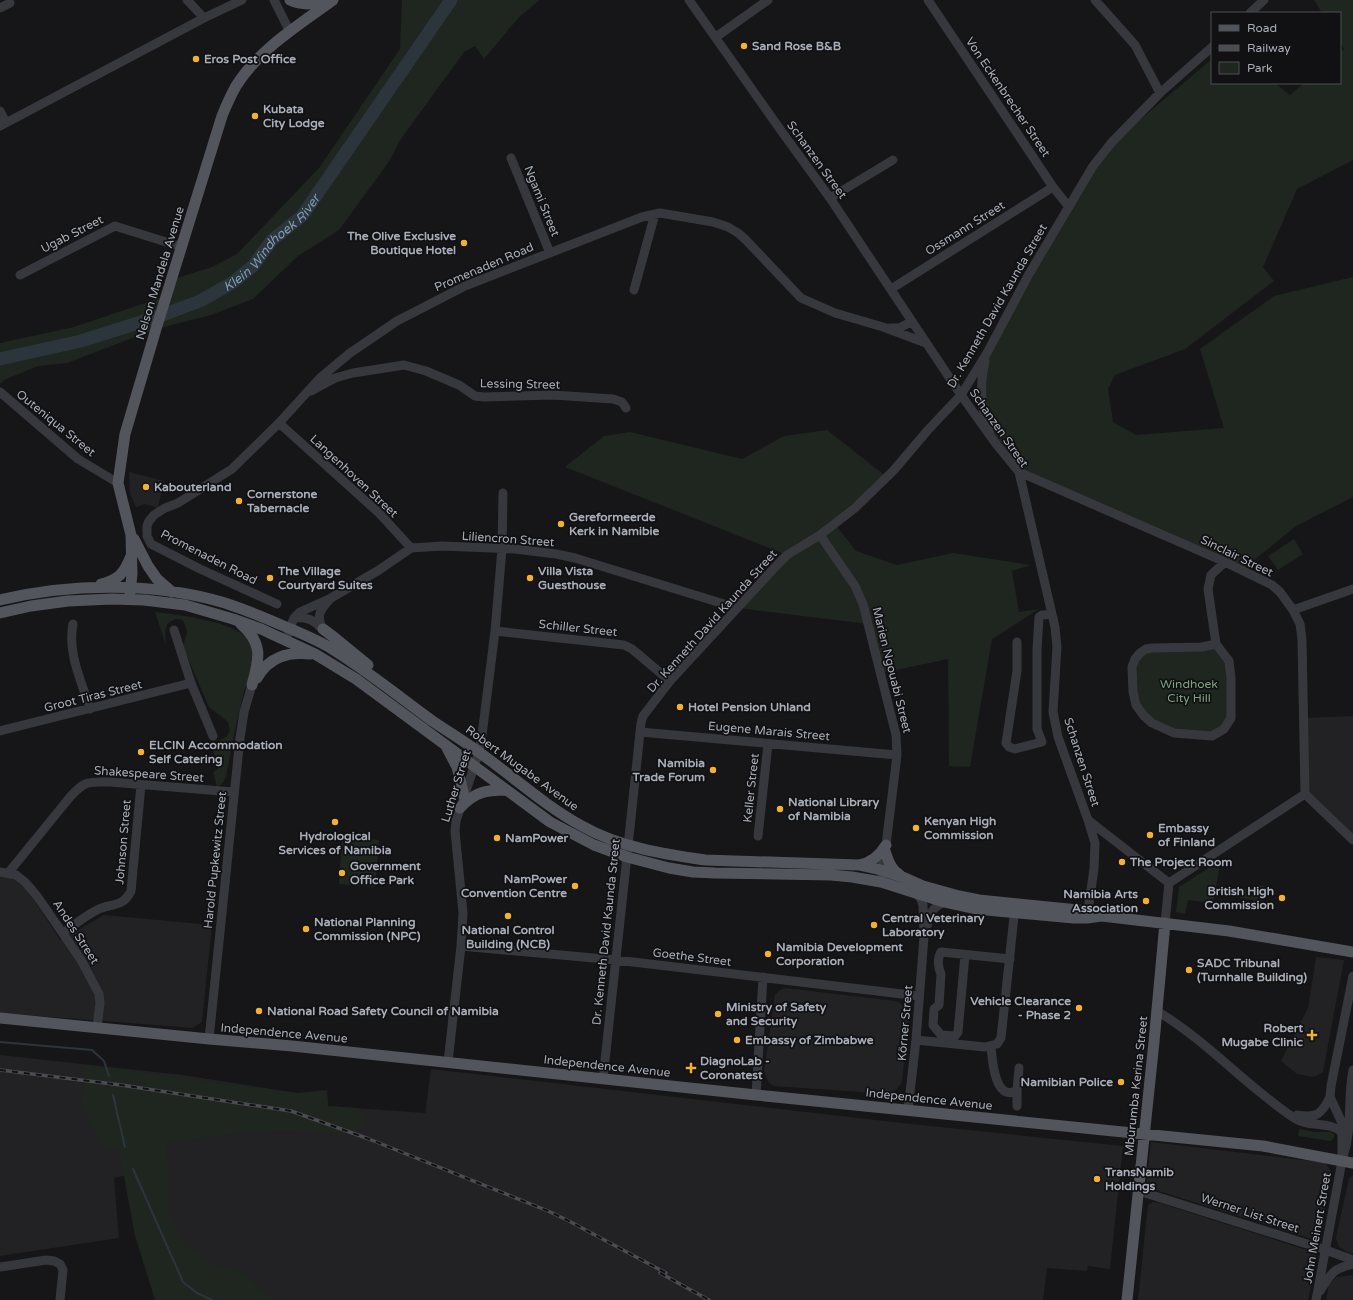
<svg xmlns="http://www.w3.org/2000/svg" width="1353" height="1300" font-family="'Varela Round',sans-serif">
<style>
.built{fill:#222225}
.green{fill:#1e261f}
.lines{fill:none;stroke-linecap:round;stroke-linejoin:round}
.stream{stroke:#2c353c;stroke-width:2}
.river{stroke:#2c353c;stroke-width:13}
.minor{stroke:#37383d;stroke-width:9}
.major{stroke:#53555c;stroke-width:11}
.rail-casing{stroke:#4a4c52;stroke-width:3.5}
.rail{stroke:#111113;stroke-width:2;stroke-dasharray:6;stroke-linecap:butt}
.poi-dot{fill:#f2b134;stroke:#111113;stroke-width:1.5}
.labels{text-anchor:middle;stroke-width:3.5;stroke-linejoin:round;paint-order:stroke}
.poi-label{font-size:12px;font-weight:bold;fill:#a8adb8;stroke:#111113;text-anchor:start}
.street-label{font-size:12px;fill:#a8adb8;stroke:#111113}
.park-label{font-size:12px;fill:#7fa381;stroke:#111113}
.water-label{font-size:13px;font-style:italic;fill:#7f9bb3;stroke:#111113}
</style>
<rect width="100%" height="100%" fill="#161618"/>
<path class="built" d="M129 472 164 481 158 508 145 504 136 507 130 494Z
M1353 716V840L1305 794 1303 718Z
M0 876 10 877 20 883 34 900 60 940 104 915 212 925 202 1022 193 1028 0 1013Z
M1316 957 1344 960 1323 1072 1314 1077 1297 1074 1281 1061 1308 1008Z
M785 988 896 1001 900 1003 905 1009 908 1018 902 1082 897 1089 889 1094 774 1086 769 1083 764 1072 775 995 780 990Z
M0 1055 183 1075 297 1093 327 1090 328 1106 425 1113 431 1069 911 1124 1123 1146 1110 1269 1088 1266 1087 1271 1047 1268 1043 1300H216L132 1174 114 1178 119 1238 0 1256Z
M1151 1142 1320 1162 1326 1164 1331 1171 1322 1228 1312 1239 1146 1187Z
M1353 1175V1254L1347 1252 1339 1247 1336 1238 1349 1178Z
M1153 1202 1160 1203 1313 1252 1317 1257 1308 1300H1138L1148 1205Z
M1353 1275V1300H1326L1329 1285 1337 1277Z"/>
<path class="green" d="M402 0H540L520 16 484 59 475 46 464 52 401 139 388 163 339 230 298 256 253 299 211 315 156 329 67 363 38 366 4 380 0 384V343L74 327 166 296 171 280 212 267 237 254 319 168 400 49Z
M1314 0H1353V160L1297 189 1263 267 1274 281 1185 349 1115 375 1108 389 1113 422 1136 435 1224 428 1200 349 1274 296 1353 277V497L1296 526 1242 570 1019 472 996 444 981 398 987 353 1093 166 1123 134 1212 59V83H1275L1290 95 1304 83H1340V53L1344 49 1340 42V13H1322Z
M827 430 887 477 835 524 856 551 897 565 953 553 1031 565 1012 571 1019 612 1039 609 992 639 970 767 949 766 948 659 882 673 868 624 737 608 787 555 565 467 604 436 630 432 742 459 784 436Z
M1294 539 1303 554 1278 570 1268 556Z
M155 612C178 615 239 621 251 643 255 650 254 659 252 667 251 677 245 686 243 696 236 723 231 750 226 777L223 783 217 787 213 772 218 769 212 745 227 736 230 730 228 722 209 707 183 647 187 631 183 620 175 619 168 623 165 631 166 645Z
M1216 644 1229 661 1231 718 1212 736 1161 728 1136 705 1135 659 1140 653Z
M345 836 379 840 375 887 339 884 342 839Z
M1221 860 1213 903 1188 900 1185 914 1176 912 1179 887Z
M1258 885 1265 886 1261 909 1252 907 1253 900 1240 898 1242 888 1257 891Z
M85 1065 297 1093 327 1092 328 1106 357 1108 365 1119V1126L339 1134 288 1130 247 1133 166 1142 169 1180V1214L186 1245 214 1265 236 1270 248 1277 257 1287 277 1300H155L135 1236 119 1149 104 1150 81 1102Z
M1299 1129 1315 1132H1330L1334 1134C1335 1138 1333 1140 1330 1141L1298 1136Z"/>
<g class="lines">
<path class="stream" d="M0 1042 92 1050 104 1061 109 1076
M113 1095 125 1147
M133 1169 183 1282 197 1293 212 1300"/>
<path class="river" id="s1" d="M0 359 81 341 160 316 200 301 232 283 253 266 272 240 302 216 451 0"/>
<path class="minor" d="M187 0 204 18
M274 0 290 32
M689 0 782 132 830 198 961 395 996 444 1019 472 1055 627 1057 647 1053 712 1058 737 1088 820 1095 843 1094 869 1087 917
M928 0 1053 187 1069 207
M1095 0 1135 45 1160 93
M0 8 10 3
M1250 13 1264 0
M716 37 768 0
M0 111 6 123
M0 126 204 18 242 0
M511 158 550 253
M830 198 893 160
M20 275 115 226 182 247
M891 289 1053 187
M634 290 655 214
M890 328H899L911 322
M985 361C980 384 979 408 990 430
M311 391 335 378 353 373 404 365 426 371 459 385 475 396 484 397 553 395 613 399 622 402 626 408
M0 392 78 459 118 483
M279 423 379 513 411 548
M1019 472 1225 562 1272 585 1280 592 1293 610 1300 624 1302 640 1305 794 1353 840
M820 535 855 586 863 604 896 735 897 755 886 845 881 870 882 876
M277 604 200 569 151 544 147 536V526L149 521 154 515 165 508 178 503 232 469 279 423 320 378 350 353 378 334 397 321 465 286 642 217 660 213 713 222 728 227 738 233 745 239 801 298 835 313 883 327 926 343
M1293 610 1353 589
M294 618C306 617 313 619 321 628
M73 624C67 653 82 682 90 709
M323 629C315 616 321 609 330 599
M174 630 191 683 213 736
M495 631 624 645 632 649 670 681
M286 640 292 623 294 618 300 612 331 598 379 570 411 548 442 546 515 549 556 554 575 558 737 608
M1017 642V671L1006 743 1009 747 1015 749 1042 742 1037 729V650L1039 617 1042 615 1052 614
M1216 644 1202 647 1152 648 1146 649 1140 653 1135 659 1132 667 1133 692 1136 705 1144 716 1152 723 1174 733 1212 736 1224 729 1231 718V678L1229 661 1216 644 1208 589 1211 575 1225 562
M0 731 191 683
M640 732 897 755
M1088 820 1169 883
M758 836 768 744
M0 872 16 875 25 882 37 896 81 960 99 994 100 1003 97 1027
M9 872 70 797C85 780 89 782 110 782L234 792
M1169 883 1305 794
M1165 923 1169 883
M927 926C930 913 932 908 944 902
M63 933C74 925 85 916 97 910 110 903 123 908 131 891L141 785
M461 946 616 960 919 996
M965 955 958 1032 955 1036 941 1035 933 1025 934 1009 939 1005 941 974C938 968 937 958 941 952L1010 959
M1157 1011C1207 1041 1246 1086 1294 1118 1309 1128 1330 1120 1342 1133
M209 1039 240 738 244 712 252 685
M916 1040 985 1047 997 1044 1001 1038 1015 907
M991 1047C992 1058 995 1104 1017 1090L1019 1068
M448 1062 461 946 463 913 455 831 456 821 479 752 482 735 495 631 502 549 503 493
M603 1079 624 884 641 723 643 716 670 681 777 565 787 555 820 535 855 508 894 470 928 430 961 395 987 353 1029 274 1093 166 1112 142 1160 93 1212 47
M756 1095 763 977
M1017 1106V1090
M908 1110 916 1040 924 937 923 905 921 899 916 893
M1297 1115C1317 1118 1321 1115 1330 1097
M1343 1157C1353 1127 1347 1100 1353 1070
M1139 1191 1326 1250 1353 1260
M0 1267 46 1260 54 1261 60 1264 63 1270 60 1300
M1320 1291C1331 1274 1332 1269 1353 1264
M1316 1300 1342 1161V1123L1330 1097 1331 1086 1353 976"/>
<path class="major" d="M290 0C303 6 314 4 328 1
M134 539 148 566 157 579 172 592
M101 584C119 580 124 573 131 556
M130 593 132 574 131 535 118 483 125 434 156 329 222 116C226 106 231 95 236 86 259 49 299 25 333 0
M0 600C70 583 155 582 225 603 243 609 261 616 279 624 296 631 313 638 329 647 365 669 397 695 431 720 447 731 464 741 480 753 514 777 545 806 582 826 619 847 663 854 705 860L859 865 881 870 905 878 923 886 959 896 979 900 1088 911 1094 913
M0 613 31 606 68 601 112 599 144 600 185 605 233 619 261 629 315 654 356 679 550 822 594 845 627 857 669 868 693 872 715 873 831 875 852 877 881 882 944 902 976 909 1074 918H1087L1102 916 1229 931 1353 952
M241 624C264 644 259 659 252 685
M323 629 335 638 368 665
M257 678C269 657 287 652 310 654
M447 748 457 767 464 796
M460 808C474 792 486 790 506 790
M885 851C888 860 891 870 900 875
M859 865C870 863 880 855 886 845
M0 1018 209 1039 292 1046 756 1095 1263 1146 1353 1163
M1127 1300 1154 1042 1165 923"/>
<g class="rail-casing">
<path id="rail" d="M0 1070 121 1085 291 1111 369 1139 548 1211 567 1220 666 1273
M660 1273 709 1300"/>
</g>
<use href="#rail" class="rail"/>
</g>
<g class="poi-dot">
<circle cx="744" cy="46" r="4"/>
<circle cx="196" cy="59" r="4"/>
<circle cx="255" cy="116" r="4"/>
<circle cx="464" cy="243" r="4"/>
<circle cx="146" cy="487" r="4"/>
<circle cx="239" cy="501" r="4"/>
<circle cx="561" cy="524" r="4"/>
<circle cx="270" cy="578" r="4"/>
<circle cx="530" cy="578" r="4"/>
<circle cx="680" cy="707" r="4"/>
<circle cx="141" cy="752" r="4"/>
<circle cx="713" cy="770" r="4"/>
<circle cx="780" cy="809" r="4"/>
<circle cx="335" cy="822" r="4"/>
<circle cx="916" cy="828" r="4"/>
<circle cx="1150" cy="835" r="4"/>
<circle cx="497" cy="838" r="4"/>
<circle cx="1122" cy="862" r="4"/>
<circle cx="342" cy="873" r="4"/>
<circle cx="575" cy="886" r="4"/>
<circle cx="1282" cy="898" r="4"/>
<circle cx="1146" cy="901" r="4"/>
<circle cx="508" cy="916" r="4"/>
<circle cx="874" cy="925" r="4"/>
<circle cx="306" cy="929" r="4"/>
<circle cx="768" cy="954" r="4"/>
<circle cx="1189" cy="970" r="4"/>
<circle cx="1079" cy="1008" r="4"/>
<circle cx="259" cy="1011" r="4"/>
<circle cx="718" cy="1014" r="4"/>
<path d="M1310 1029h4v4h4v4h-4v4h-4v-4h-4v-4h4z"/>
<circle cx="737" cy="1040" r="4"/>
<path d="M689 1062h4v4h4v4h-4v4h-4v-4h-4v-4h4z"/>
<circle cx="1121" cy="1082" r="4"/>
<circle cx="1097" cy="1179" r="4"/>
</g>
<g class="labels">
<g class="poi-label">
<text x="752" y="50">Sand Rose B&amp;B</text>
<text x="204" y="63">Eros Post Office</text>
<text x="263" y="113">Kubata<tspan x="263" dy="14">City Lodge</tspan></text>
<text x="456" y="240" text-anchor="end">The Olive Exclusive<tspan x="456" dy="14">Boutique Hotel</tspan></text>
<text x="154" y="491">Kabouterland</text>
<text x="247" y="498">Cornerstone<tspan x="247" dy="14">Tabernacle</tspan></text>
<text x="569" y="521">Gereformeerde<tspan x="569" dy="14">Kerk in Namibie</tspan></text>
<text x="278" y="575">The Village<tspan x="278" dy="14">Courtyard Suites</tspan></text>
<text x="538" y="575">Villa Vista<tspan x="538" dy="14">Guesthouse</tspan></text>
<text x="688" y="711">Hotel Pension Uhland</text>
<text x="149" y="749">ELCIN Accommodation<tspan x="149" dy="14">Self Catering</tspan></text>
<text x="705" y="767" text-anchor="end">Namibia<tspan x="705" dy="14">Trade Forum</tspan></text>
<text x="788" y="806">National Library<tspan x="788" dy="14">of Namibia</tspan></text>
<text x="924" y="825">Kenyan High<tspan x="924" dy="14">Commission</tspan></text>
<text x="1158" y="832">Embassy<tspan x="1158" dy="14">of Finland</tspan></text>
<text x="335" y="840" text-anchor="middle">Hydrological<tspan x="335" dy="14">Services of Namibia</tspan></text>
<text x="505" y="842">NamPower</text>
<text x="1130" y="866">The Project Room</text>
<text x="350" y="870">Government<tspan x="350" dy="14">Office Park</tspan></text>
<text x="567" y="883" text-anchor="end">NamPower<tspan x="567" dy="14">Convention Centre</tspan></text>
<text x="1274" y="895" text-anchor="end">British High<tspan x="1274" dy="14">Commission</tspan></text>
<text x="1138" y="898" text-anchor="end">Namibia Arts<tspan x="1138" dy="14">Association</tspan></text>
<text x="882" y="922">Central Veterinary<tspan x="882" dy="14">Laboratory</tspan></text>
<text x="314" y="926">National Planning<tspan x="314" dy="14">Commission (NPC)</tspan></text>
<text x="508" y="934" text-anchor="middle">National Control<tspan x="508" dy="14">Building (NCB)</tspan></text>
<text x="776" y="951">Namibia Development<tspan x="776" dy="14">Corporation</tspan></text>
<text x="1197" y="967">SADC Tribunal<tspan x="1197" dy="14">(Turnhalle Building)</tspan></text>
<text x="1071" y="1005" text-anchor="end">Vehicle Clearance<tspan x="1071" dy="14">- Phase 2</tspan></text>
<text x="726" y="1011">Ministry of Safety<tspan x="726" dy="14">and Security</tspan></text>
<text x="267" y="1015">National Road Safety Council of Namibia</text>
<text x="1303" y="1032" text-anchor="end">Robert<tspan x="1303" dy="14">Mugabe Clinic</tspan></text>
<text x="745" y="1044">Embassy of Zimbabwe</text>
<text x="700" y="1065">DiagnoLab -<tspan x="700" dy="14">Coronatest</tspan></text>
<text x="1113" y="1086" text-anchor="end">Namibian Police</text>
<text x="1105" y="1176">TransNamib<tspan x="1105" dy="14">Holdings</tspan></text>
</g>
<g class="street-label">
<text transform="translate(1008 97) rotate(56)" y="4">Von Eckenbrecher Street</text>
<text transform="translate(817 160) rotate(54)" y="4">Schanzen Street</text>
<text transform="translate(542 201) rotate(68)" y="4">Ngami Street</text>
<text transform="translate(965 228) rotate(-32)" y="4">Ossmann Street</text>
<text transform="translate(72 234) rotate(-27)" y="4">Ugab Street</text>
<text transform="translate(484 267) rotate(-23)" y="4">Promenaden Road</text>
<text transform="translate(160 273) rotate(-73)" y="4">Nelson Mandela Avenue</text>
<text transform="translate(997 306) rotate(-60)" y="4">Dr. Kenneth David Kaunda Street</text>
<text transform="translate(520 384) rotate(1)" y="4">Lessing Street</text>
<text transform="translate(56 423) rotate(39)" y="4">Outeniqua Street</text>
<text transform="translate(999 428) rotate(55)" y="4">Schanzen Street</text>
<text transform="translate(354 476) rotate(43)" y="4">Langenhoven Street</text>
<text transform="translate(508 539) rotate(4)" y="4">Liliencron Street</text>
<text transform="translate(1237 556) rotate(26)" y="4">Sinclair Street</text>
<text transform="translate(209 557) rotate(27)" y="4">Promenaden Road</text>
<text transform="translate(712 621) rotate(-48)" y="4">Dr. Kenneth David Kaunda Street</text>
<text transform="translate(578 628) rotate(6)" y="4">Schiller Street</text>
<text transform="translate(892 670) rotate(76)" y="4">Marien Ngouabi Street</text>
<text transform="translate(93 696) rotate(-14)" y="4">Groot Tiras Street</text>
<text transform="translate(769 731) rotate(5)" y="4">Eugene Marais Street</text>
<text transform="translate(1082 762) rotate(72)" y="4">Schanzen Street</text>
<text transform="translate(522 768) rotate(36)" y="4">Robert Mugabe Avenue</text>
<text transform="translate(149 774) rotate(4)" y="4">Shakespeare Street</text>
<text transform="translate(456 786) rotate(-73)" y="4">Luther Street</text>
<text transform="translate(751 788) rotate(-84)" y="4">Keller Street</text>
<text transform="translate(123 842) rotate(-85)" y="4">Johnson Street</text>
<text transform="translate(215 860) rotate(-84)" y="4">Harold Pupkewitz Street</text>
<text transform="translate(76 932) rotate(57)" y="4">Andes Street</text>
<text transform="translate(606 932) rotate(-84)" y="4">Dr. Kenneth David Kaunda Street</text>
<text transform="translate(692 957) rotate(7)" y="4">Goethe Street</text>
<text transform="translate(905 1023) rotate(-85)" y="4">Körner Street</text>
<text transform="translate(284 1033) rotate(5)" y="4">Independence Avenue</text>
<text transform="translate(607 1066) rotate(6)" y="4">Independence Avenue</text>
<text transform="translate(1136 1086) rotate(-84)" y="4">Mburumba Kerina Street</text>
<text transform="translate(929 1099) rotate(6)" y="4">Independence Avenue</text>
<text transform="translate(1250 1213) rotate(18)" y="4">Werner List Street</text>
<text transform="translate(1317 1228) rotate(-80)" y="4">John Meinert Street</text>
</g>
<g class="park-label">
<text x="1189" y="688">Windhoek<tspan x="1189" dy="14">City Hill</tspan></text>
</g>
<g class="water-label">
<text dy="5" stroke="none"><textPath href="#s1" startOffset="302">Klein Windhoek River</textPath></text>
</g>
</g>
<rect x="1211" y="12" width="130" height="72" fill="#111113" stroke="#4d4f55"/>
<rect x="1219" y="25" width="20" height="6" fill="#53555c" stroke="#4d4f55"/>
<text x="1247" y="32" font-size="12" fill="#a8adb8">Road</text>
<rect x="1219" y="45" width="20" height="6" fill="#4a4c52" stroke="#4d4f55"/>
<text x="1247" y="52" font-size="12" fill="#a8adb8">Railway</text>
<rect x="1219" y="62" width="20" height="12" fill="#1e261f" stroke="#4d4f55"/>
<text x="1247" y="72" font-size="12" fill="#a8adb8">Park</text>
</svg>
